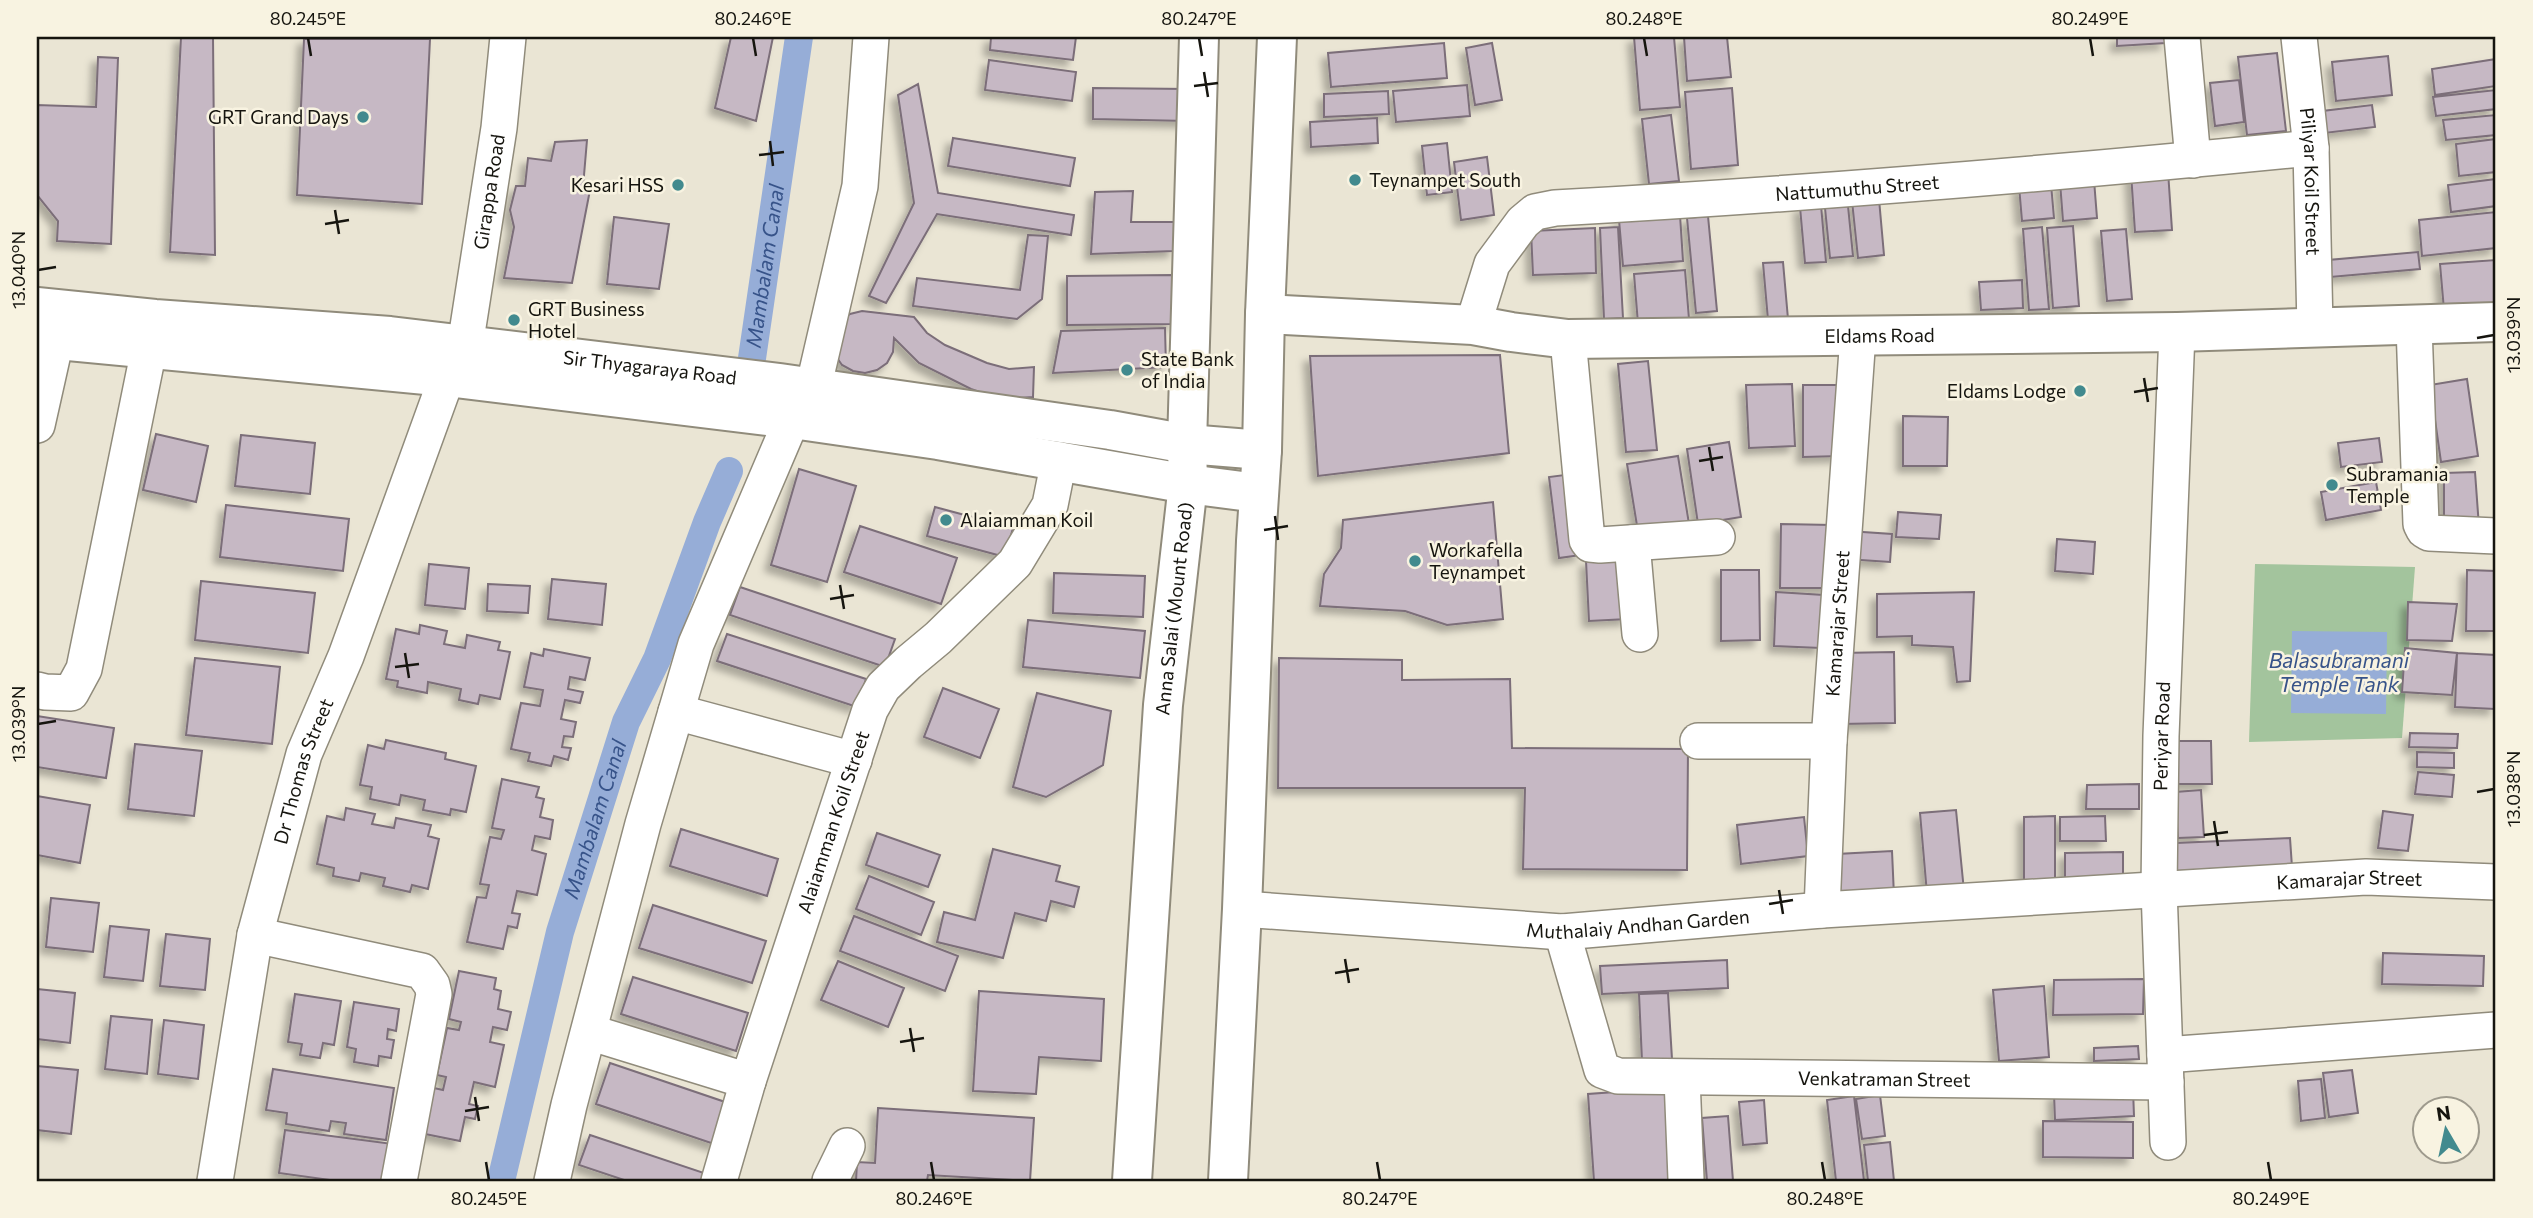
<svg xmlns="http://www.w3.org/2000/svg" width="2533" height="1218" font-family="Commissioner,sans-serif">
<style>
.green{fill:#a3c49d}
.water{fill:#96add7}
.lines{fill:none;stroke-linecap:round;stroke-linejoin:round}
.canal{stroke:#96add7;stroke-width:28}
.building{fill:#c6b8c4;stroke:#7b6e79;stroke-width:2;filter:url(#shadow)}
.minor-casing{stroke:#908b7b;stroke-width:38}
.major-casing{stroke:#908b7b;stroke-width:42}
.minor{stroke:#fff;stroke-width:35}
.major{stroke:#fff;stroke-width:38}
.ticks{fill:none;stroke:#16150f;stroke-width:2.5}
.poi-dot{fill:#428a8e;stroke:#f8f3e1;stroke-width:2.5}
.labels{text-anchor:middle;stroke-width:5;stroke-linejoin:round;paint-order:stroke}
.poi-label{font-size:19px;fill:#16150f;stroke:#f8f3e1;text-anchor:start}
.street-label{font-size:19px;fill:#16150f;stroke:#f8f3e1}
.water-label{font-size:21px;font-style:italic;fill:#375389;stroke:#f8f3e1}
.neatline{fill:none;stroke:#16150f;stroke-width:2.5}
.ticks-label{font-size:18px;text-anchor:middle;fill:#16150f}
</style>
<defs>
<filter id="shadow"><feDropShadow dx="-6" dy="6" stdDeviation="3.5" flood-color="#0004"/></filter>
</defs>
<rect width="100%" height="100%" fill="#eae5d4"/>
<path class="green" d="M2255 564 2415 567 2402 738 2249 742Z"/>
<path class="water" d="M2292 631 2387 632 2386 714 2291 713Z"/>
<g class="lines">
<g class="canal">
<path id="s1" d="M750 372 799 37"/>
<path id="s2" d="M501 1181 560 932 626 722 657 659 707 522 729 471"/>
</g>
</g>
<path class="building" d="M181 37H213L215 255 170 252Z
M731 37H773L756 121 715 108Z
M991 37H1076L1073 60 990 50Z
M1634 37H1674L1680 107 1640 110Z
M1684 37H1727L1731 77 1687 81Z
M2117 37H2165L2166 43 2117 46Z
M304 39H430L422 204 297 195Z
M1444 43 1447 78 1331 87 1328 53Z
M1492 43 1502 100 1475 105 1466 48Z
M2277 53 2286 131 2247 135 2238 57Z
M2388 56 2392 95 2336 101 2332 62Z
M98 57 118 58 111 244 57 241 58 221 37 195V105L96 107Z
M2496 59V86L2435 95 2432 69Z
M989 60 1076 72 1072 101 985 90Z
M2239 80 2244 122 2215 126 2210 83Z
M918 84 938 193 1074 215 1071 235 937 214 886 303 869 296 914 203 898 95Z
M1467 85 1470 116 1396 122 1393 91Z
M1093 88 1189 89 1188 121 1093 119Z
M1732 88 1738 165 1691 169 1685 92Z
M2496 90V109L2436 116 2433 97Z
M1388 91 1389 114 1324 117V94Z
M2372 105 2375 127 2316 134 2314 112Z
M1671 115 1679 181 1649 184 1642 119Z
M2496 115V135L2446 140 2443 120Z
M1377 118 1378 143 1311 147 1310 122Z
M953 138 1075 158 1070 186 948 166Z
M2496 139V172L2459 176 2456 144Z
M587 140 583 187 590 190 572 283 504 278 514 227 510 210 516 186H525L528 158 551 161 555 142Z
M1447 143 1452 192 1427 195 1422 146Z
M1487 157 1494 215 1461 220 1454 162Z
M2168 171 2172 230 2135 232 2131 173Z
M2496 179V206L2451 212 2448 185Z
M2094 180 2097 218 2063 221 2060 182Z
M2051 184 2054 218 2022 221 2019 186Z
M1133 191 1131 222H1175L1174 251 1091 254 1095 192Z
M1879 199 1884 255 1858 258 1852 201Z
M1821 205 1826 262 1805 263 1800 207Z
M1848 206 1853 256 1830 258 1825 208Z
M2496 212V248L2422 256 2419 220Z
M1680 215 1683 261 1623 266 1619 220Z
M1708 216 1717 311 1696 313 1687 218Z
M614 217 669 224 659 289 607 284Z
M2073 226 2079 306 2053 308 2047 228Z
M1618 227 1623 318 1604 319 1600 228Z
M2042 227 2049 309 2029 310 2023 229Z
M1595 228 1596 273 1533 275 1531 231Z
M2126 229 2132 299 2107 301 2101 231Z
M1028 235 1048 236 1042 299 1017 319 913 306 917 278 1020 290Z
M2418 252 2420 269 2319 278 2317 261Z
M2496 260V306L2444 310 2440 264Z
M1783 262 1788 319 1768 320 1763 263Z
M1685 270 1689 319 1638 324 1634 274Z
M1173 275V324L1067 325V276Z
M2022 280 2023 308 1981 310 1979 282Z
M862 311 914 317 927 333 945 345 987 363 1009 369 1034 367 1033 397 1000 399 971 389 919 363 894 338 893 352 887 363 877 370 865 373 853 371 842 365 835 355 840 321 850 314Z
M1165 328 1166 367 1053 373 1061 331Z
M1500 355 1509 453 1318 476 1310 356Z
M1648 361 1657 450 1626 452 1618 364Z
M2467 379 2478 456 2441 462 2430 385Z
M1792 384 1795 446 1749 448 1746 385Z
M1803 385H1840L1841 456 1803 457Z
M1903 416 1948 417 1947 466H1903Z
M156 434 208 446 196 502 143 490Z
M241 435 315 443 310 494 235 486Z
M2379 438 2382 462 2341 467 2338 443Z
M1729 442 1741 517 1698 524 1687 449Z
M1678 456 1690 530 1639 538 1627 464Z
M799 469 856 486 827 582 771 565Z
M2475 472 2479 527 2444 524V473Z
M1572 474 1581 555 1559 558 1549 477Z
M2376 482 2381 510 2326 520 2321 492Z
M1493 502 1503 619 1447 625 1405 611 1320 606 1324 574 1341 548 1343 520Z
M226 505 349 519 343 571 220 557Z
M935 507 1013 528 1005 557 927 536Z
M1898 512 1941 515 1939 539 1896 537Z
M1781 524 1832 525 1831 588H1780Z
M860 526 957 558 941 604 844 572Z
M1848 531 1892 534 1890 562 1846 559Z
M2057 539 2095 542 2093 574 2055 571Z
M1625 560 1628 619 1589 621 1586 561Z
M429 564 469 568 465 609 425 605Z
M1721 570H1759L1760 640 1721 641Z
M2467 570 2496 571V631H2466Z
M1054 573 1145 576 1143 617 1053 613Z
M552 579 606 584 602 625 548 619Z
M201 581 315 593 308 653 195 640Z
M488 584 530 586 528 613 487 611Z
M740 587 895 639 885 667 730 615Z
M1776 592 1824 595 1821 648 1774 646Z
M1974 592 1970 681 1957 682 1953 647 1912 645V636L1877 637V594Z
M2408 602 2457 604 2452 641 2407 640Z
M1028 620 1145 631 1140 678 1023 667Z
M420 625 447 631 444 644 465 648 467 635 500 642 498 650 510 652 500 699 480 695 478 704 459 700 461 689 428 682 427 693 397 687 398 681 386 679 396 629 419 634Z
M727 634 866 679 857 707 717 661Z
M2405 648 2457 653 2452 695 2402 692Z
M544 649 590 658 585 680 570 677 568 689 583 692 580 703 565 700 561 719 576 722 573 737 564 736 562 747 571 748 568 760 554 756 551 766 528 761 530 753 511 749 521 703 540 706 543 690 524 687 531 653 543 656Z
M1894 652 1895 723 1840 724V653Z
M2457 653 2496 655 2495 709 2455 707Z
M195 658 280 667 272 744 186 735Z
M1279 658 1402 660V680L1510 679 1512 748 1688 749 1687 870 1523 869 1525 788H1278Z
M943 688 999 709 980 758 924 737Z
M1037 693 1111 711 1103 765 1046 797 1013 787Z
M37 716 114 728 106 778 37 767Z
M2410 733 2458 734 2457 748 2409 747Z
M386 740 446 753 445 759 476 766 466 812 451 809 450 815 423 810 425 800 401 795 399 805 370 799 372 787 360 785 368 745 384 749Z
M2172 741H2211L2212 784H2173Z
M135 744 202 751 194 816 128 809Z
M2417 752 2454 753V768L2417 767Z
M2418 772 2454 775 2452 797 2415 794Z
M502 779 539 787 536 797 544 799 540 817 553 820 550 839 535 836 532 850 546 854 537 895 517 891 512 913 520 914 517 928 508 926 503 949 467 942 477 897 486 898 489 885 480 884 490 837 501 839 504 830 492 828Z
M2139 784V809H2086L2087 785Z
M2201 790 2204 837 2178 838 2175 792Z
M37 796 90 805 80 863 37 855Z
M346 808 375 814 372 824 394 828 396 818 431 825 428 836 439 839 428 889 412 885 410 892 383 886 385 878 361 873 359 881 333 876 334 868 317 864 327 816 344 820Z
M1956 810 1964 891 1927 894 1920 813Z
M2383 811 2413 815 2408 851 2378 848Z
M2055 816V885H2024V817Z
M2105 816 2106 841H2060V817Z
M1804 817 1808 856 1741 864 1737 825Z
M681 829 778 859 767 896 670 866Z
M877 833 940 855 928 887 866 865Z
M2290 838 2292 867 2177 871 2176 843Z
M993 849 1060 866 1056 881 1079 887 1074 907 1051 901 1046 921 1015 913 1003 958 937 942 944 912 975 920Z
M1892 851 1894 896 1840 899 1837 854Z
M2123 852V884L2065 885V853Z
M869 876 934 902 921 935 856 909Z
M51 898 99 903 93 952 46 947Z
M653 905 766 941 752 983 639 948Z
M854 916 958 956 945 991 840 951Z
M110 926 149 930 143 981 104 977Z
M166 934 210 939 205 990 160 986Z
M2383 953 2484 956 2483 986 2382 984Z
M1727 960 1728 988 1602 994 1600 966Z
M838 961 904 988 888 1027 821 1000Z
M459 971 496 978 494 989 501 991 498 1009 511 1012 507 1030 493 1027 490 1042 504 1045 495 1087 474 1082 469 1104 478 1106 475 1119 465 1117 460 1141 425 1134 434 1088 443 1090 446 1077 437 1075 447 1028 459 1030 461 1022 449 1019Z
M633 977 748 1013 736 1051 621 1014Z
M2144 979 2143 1014 2053 1015 2054 980Z
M2044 986 2049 1057 1999 1061 1993 990Z
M37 989 75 993 70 1043 37 1039Z
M979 991 1104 999 1101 1061 1039 1057 1036 1094 973 1091Z
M1668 993 1672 1059 1642 1061 1639 994Z
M295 994 341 1001 334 1045 323 1043 320 1058 300 1055 302 1044 288 1042Z
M354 1002 399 1009 396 1031 388 1029 387 1039 394 1040 391 1058 379 1056 378 1066 354 1062 356 1049 347 1047Z
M111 1016 152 1020 147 1074 105 1069Z
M164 1020 204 1025 198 1079 158 1074Z
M2138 1046 2139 1059 2094 1061V1048Z
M610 1063 731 1104 717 1145 596 1104Z
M37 1066 78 1070 71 1134 37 1130Z
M273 1069 394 1088 386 1140 344 1134 346 1123 331 1121 329 1131 286 1124 287 1113 266 1110Z
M2352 1070 2358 1113 2329 1117 2323 1073Z
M2321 1079 2325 1118 2301 1121 2298 1081Z
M1671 1088 1678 1181H1594L1588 1094Z
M2133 1089 2134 1116 2055 1120 2054 1094Z
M1880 1095 1885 1136 1862 1139 1856 1099Z
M1854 1096 1864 1181H1836L1827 1100Z
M1764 1100 1767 1143 1743 1145 1739 1102Z
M878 1108 1034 1118 1030 1181 928 1175 927 1181H856L857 1162 875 1163Z
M1728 1116 1733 1181H1707L1702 1118Z
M2043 1121 2133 1122V1158L2043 1157Z
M285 1130 393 1144 388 1181H337L279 1173Z
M590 1135 707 1174 704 1181H627L579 1165Z
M1890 1142 1894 1181H1868L1864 1145Z"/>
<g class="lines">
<g class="minor-casing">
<g id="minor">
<path d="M2182 37 2193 160"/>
<path id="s3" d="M2299 37 2311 148 2315 328"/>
<path id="s4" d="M1473 325 1492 264 1523 222 1535 212 1555 208C1807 194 2060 173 2311 148"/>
<path d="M2414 326 2421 524 2424 530 2429 533 2496 536"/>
<path d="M1568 339 1587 540 1590 544 1600 545 1717 537"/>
<path id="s5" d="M465 346 499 128 508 37"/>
<path d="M813 389 860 186 871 37"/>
<path d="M37 425 56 340"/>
<path d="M1632 543 1640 634"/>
<path d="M37 690 45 692 71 693 84 669 149 349"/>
<path d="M676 712 854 760"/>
<path d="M1698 741H1829"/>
<path id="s6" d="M1242 909 1562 932 1822 910 2366 877 2496 882"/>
<path id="s7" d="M1822 910 1829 741 1858 336"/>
<path id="s8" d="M1562 932 1602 1070 1618 1076 2166 1082"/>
<path d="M255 935 422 971 432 985 434 994 399 1181"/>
<path id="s9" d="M589 1032 748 1081 870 710 883 687 908 663 938 638 1015 563 1050 505 1059 460"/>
<path d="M2165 1055 2496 1030"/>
<path d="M1682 1078 1686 1179"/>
<path id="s10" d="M2168 1142 2159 889 2161 736 2177 332"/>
<path id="s11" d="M215 1181 255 935 304 754 346 656 447 377"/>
<path d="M552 1181 569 1105 643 824 696 644 792 419"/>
<path d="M719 1181 748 1081"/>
<path d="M830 1181 847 1146"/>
</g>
</g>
<g class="major-casing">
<g id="major">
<path id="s12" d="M37 307 155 319 390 336 780 383 1110 430 1187 444 1262 450"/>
<path id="s13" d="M1265 314 1473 325 1511 332 1568 339 2177 332 2496 322"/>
<path d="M37 338 447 377 792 419 938 440 1188 484 1258 493"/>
<path id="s14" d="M1132 1181 1163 705 1188 484 1187 444 1199 37"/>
<path d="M1228 1181 1242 909 1256 541 1262 450 1265 314 1277 37"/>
</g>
</g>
<use href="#minor" class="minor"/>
<use href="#major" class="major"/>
</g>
<path class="ticks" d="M308 38 311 56M753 38 756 56M1199 38 1202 56M1644 38 1647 56M2090 38 2093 56M1204 72 1208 97M1194 86 1218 83M770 141 773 166M759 155 784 152M335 210 339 234M325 224 349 220M38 270 56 267M2477 338 2494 335M2144 378 2148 402M2134 392 2158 388M1709 447 1713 471M1699 461 1723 457M1275 516 1278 540M1264 530 1288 526M840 585 844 609M830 599 854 595M405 653 409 678M395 667 419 664M38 724 56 721M2477 792 2494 789M2214 821 2218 846M2204 835 2228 832M1779 890 1783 914M1769 904 1793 900M1345 959 1349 983M1335 973 1359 969M910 1028 914 1052M900 1042 924 1038M475 1097 479 1121M465 1111 489 1107M486 1162 489 1180M931 1162 934 1180M1377 1162 1380 1180M1822 1162 1825 1180M2268 1162 2271 1180"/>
<g class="poi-dot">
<circle cx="363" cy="117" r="7"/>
<circle cx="1355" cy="180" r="7"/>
<circle cx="678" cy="185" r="7"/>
<circle cx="514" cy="320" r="7"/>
<circle cx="1127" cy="370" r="7"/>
<circle cx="2080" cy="391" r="7"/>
<circle cx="2332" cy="485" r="7"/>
<circle cx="946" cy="520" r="7"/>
<circle cx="1415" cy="561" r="7"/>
</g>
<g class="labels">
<g class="poi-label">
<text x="349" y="124" text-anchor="end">GRT Grand Days</text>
<text x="1369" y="187">Teynampet South</text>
<text x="664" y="192" text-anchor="end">Kesari HSS</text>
<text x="528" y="316">GRT Business<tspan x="528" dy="22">Hotel</tspan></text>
<text x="1141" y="366">State Bank<tspan x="1141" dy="22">of India</tspan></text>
<text x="2066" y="398" text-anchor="end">Eldams Lodge</text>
<text x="2346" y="481">Subramania<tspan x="2346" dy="22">Temple</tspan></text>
<text x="960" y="527">Alaiamman Koil</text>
<text x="1429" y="557">Workafella<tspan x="1429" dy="22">Teynampet</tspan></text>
</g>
<g class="street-label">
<text dy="7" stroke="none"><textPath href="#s3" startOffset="145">Piliyar Koil Street</textPath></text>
<text dy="7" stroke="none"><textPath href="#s4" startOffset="455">Nattumuthu Street</textPath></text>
<text dy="7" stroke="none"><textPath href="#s5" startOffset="156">Girappa Road</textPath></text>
<text dy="7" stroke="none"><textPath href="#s13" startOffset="616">Eldams Road</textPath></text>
<text dy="7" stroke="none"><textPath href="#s12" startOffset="616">Sir Thyagaraya Road</textPath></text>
<text dy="7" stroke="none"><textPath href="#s14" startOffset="574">Anna Salai (Mount Road)</textPath></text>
<text dy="7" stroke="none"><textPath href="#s7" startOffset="287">Kamarajar Street</textPath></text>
<text dy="7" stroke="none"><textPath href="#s10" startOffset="406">Periyar Road</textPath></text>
<text dy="7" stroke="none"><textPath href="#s11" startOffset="420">Dr Thomas Street</textPath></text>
<text dy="7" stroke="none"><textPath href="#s9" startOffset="439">Alaiamman Koil Street</textPath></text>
<text dy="7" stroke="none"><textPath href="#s6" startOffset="1110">Kamarajar Street</textPath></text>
<text dy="7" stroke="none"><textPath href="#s6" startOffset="397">Muthalaiy Andhan Garden</textPath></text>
<text dy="7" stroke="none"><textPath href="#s8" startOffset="427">Venkatraman Street</textPath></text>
</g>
<g class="water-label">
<text dy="7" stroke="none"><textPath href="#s1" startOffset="107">Mambalam Canal</textPath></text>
<text x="2339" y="668">Balasubramani<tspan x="2339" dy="24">Temple Tank</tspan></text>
<text dy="7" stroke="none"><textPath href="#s2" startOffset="374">Mambalam Canal</textPath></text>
</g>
</g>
<rect width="2533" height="1218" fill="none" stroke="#f8f3e1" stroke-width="77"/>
<g transform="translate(2446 1130) rotate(351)"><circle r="33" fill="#f8f3e1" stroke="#9e9a8d" stroke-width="2"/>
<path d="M0-5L12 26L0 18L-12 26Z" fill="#428a8e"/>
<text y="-10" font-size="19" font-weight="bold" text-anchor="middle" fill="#16150f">N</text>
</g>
<rect x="38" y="38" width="2456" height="1142" class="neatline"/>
<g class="ticks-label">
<text x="308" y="25">80.245°E</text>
<text x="753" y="25">80.246°E</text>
<text x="1199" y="25">80.247°E</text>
<text x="1644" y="25">80.248°E</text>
<text x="2090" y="25">80.249°E</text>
<text transform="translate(19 270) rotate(-90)" y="6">13.040°N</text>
<text transform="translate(2514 335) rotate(-90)" y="6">13.039°N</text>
<text transform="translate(19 724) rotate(-90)" y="6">13.039°N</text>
<text transform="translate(2514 789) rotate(-90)" y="6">13.038°N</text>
<text x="489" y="1205">80.245°E</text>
<text x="934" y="1205">80.246°E</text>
<text x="1380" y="1205">80.247°E</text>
<text x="1825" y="1205">80.248°E</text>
<text x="2271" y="1205">80.249°E</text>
</g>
</svg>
